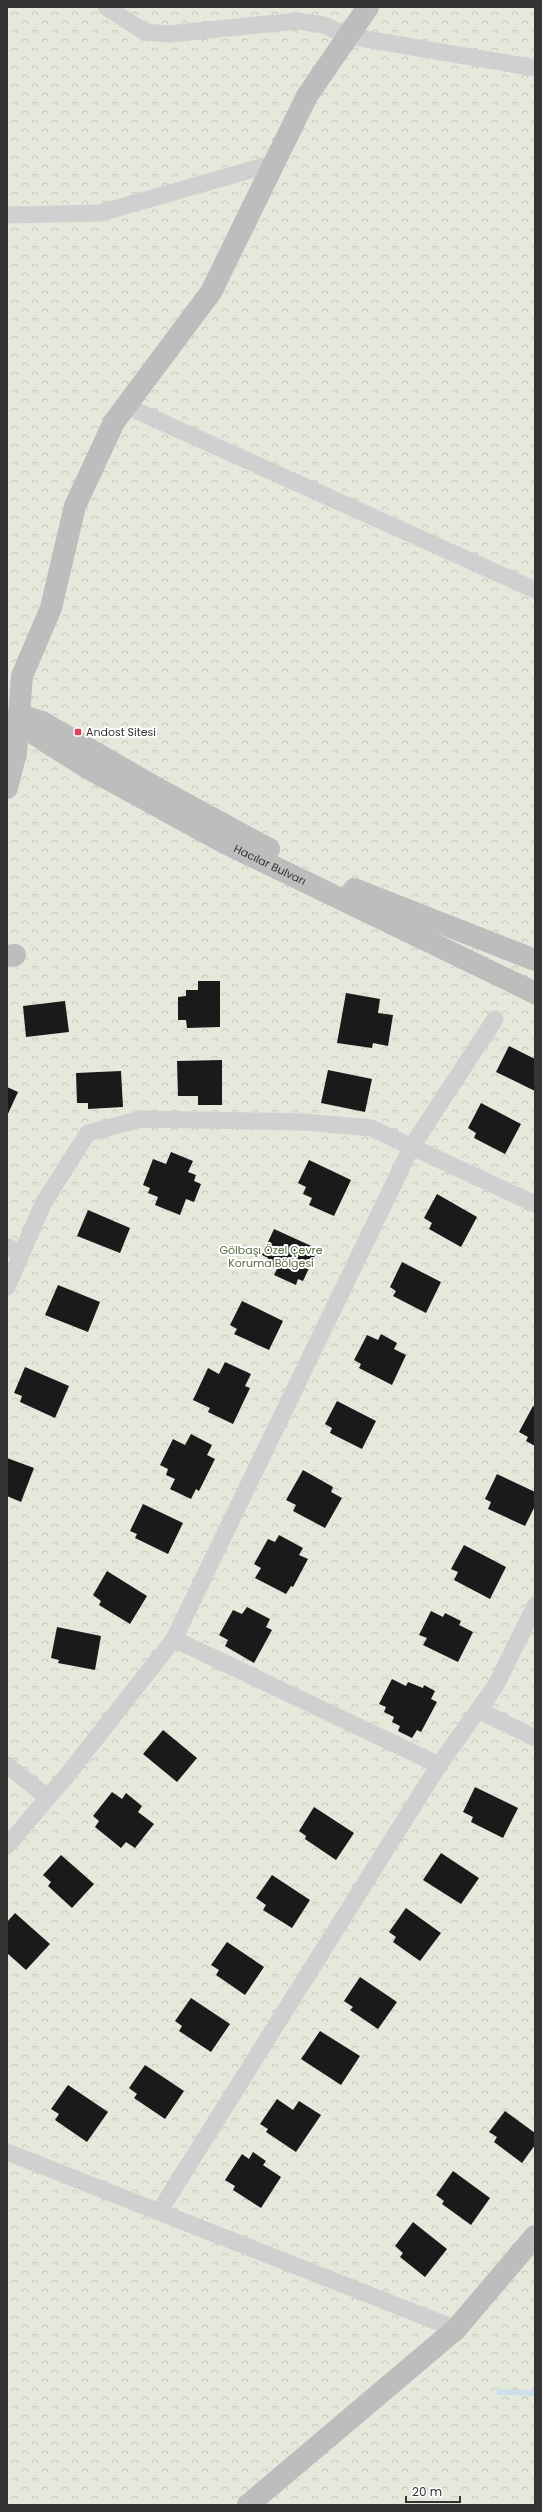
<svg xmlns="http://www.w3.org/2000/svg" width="542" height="2512" font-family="Poppins,sans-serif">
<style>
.park{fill:url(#park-crowns)}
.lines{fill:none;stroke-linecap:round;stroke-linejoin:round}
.stream{stroke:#cbe0e8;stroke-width:5.5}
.building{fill:#1a1a1a}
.street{stroke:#d0d0d0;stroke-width:17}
.secondary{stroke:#bdbdbd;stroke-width:22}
.poi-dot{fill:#db445c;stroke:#fff;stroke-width:1.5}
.labels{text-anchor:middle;stroke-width:4;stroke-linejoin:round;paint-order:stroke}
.poi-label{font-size:11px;fill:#333;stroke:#fff;text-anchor:start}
.street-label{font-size:11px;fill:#333;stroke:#fff}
.park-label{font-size:11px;fill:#5a6c42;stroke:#fff}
</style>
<defs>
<pattern id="park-crowns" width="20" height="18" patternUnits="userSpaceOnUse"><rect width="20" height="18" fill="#e4e9dc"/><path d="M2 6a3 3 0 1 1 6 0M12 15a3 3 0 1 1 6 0" fill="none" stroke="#c4c8bd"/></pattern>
</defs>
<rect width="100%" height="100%" fill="#fff"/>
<path class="park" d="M7 7H535V2505H7Z"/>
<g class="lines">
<path class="stream" d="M499 2392 535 2393"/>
</g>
<path class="building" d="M198 981H220V1027L187 1028 186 1020H178V997L186 996V990H198Z
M346 993 380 999 378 1013 393 1015 388 1046 373 1043 372 1048 337 1043Z
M65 1001 69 1032 26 1037 23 1006Z
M509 1046 535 1059V1091L496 1072Z
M222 1060V1105H198V1096H178L177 1061Z
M328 1070 372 1079 365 1112 321 1103Z
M121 1071 123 1107 88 1109V1103H77L76 1073Z
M7 1087 18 1092 7 1116Z
M481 1103 521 1124 505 1154 474 1138 476 1133 468 1128Z
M171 1152 193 1161 188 1172 196 1175 194 1181 201 1184 194 1202 186 1199 180 1215 155 1205 158 1197 148 1193 150 1188 143 1185 153 1159 166 1164Z
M309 1160 351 1180 334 1216 309 1205 312 1198 303 1194 306 1187 298 1183Z
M437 1194 477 1217 461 1247 429 1229 432 1223 424 1218Z
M88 1210 130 1228 120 1253 77 1236Z
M274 1229 318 1249 303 1281 298 1279 296 1285 274 1275 277 1269 266 1264 268 1258 262 1255Z
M402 1262 441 1282 426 1313 393 1296 396 1291 390 1287Z
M58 1285 100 1302 88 1332 45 1315Z
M242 1301 283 1321 269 1350 234 1334 237 1329 230 1325Z
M381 1334 397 1343 394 1349 406 1355 392 1385 359 1368 361 1364 354 1360 367 1335 378 1340Z
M225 1362 251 1374 245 1386 250 1388 233 1424 208 1412 210 1408 193 1400 208 1368 219 1374Z
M25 1367 69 1386 55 1418 20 1402 22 1396 14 1393Z
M337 1401 376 1421 362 1449 330 1433 332 1428 325 1424Z
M533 1406 535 1407V1446L526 1441 528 1437 519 1432Z
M191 1434 212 1445 207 1455 215 1459 199 1491 196 1489 191 1499 170 1489 175 1479 166 1475 168 1469 160 1465 173 1439 185 1445Z
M7 1458 34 1468 21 1502 7 1496Z
M303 1470 333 1487 331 1492 342 1498 325 1528 293 1511 296 1505 286 1500Z
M497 1474 535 1492V1506L525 1526 488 1509 491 1502 485 1499Z
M143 1504 183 1523 168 1554 135 1538 137 1534 130 1531Z
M279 1535 303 1548 299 1555 308 1559 293 1587 291 1586 286 1594 255 1578 261 1568 254 1564 268 1539 275 1542Z
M464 1545 506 1567 490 1599 454 1580 458 1572 451 1569Z
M107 1571 147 1596 130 1624 99 1605 101 1601 93 1595Z
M247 1607 270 1619 266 1627 272 1630 254 1663 225 1646 228 1640 219 1635 233 1610 242 1614Z
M431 1611 443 1617 445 1613 461 1621 459 1625 473 1632 458 1662 423 1645 427 1638 419 1635Z
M57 1627 101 1636 95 1670 58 1663 59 1660 51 1658Z
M392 1679 406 1686 408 1682 423 1688 424 1685 435 1691 431 1699 437 1702 421 1732 417 1730 412 1738 398 1731 400 1726 392 1722 394 1717 384 1712 386 1707 379 1704Z
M163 1730 197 1758 177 1782 143 1754Z
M475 1787 518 1808 503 1838 471 1822 473 1817 463 1812Z
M112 1792 122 1799 126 1793 142 1806 138 1812 154 1824 135 1848 126 1842 121 1848 95 1827 99 1821 93 1816Z
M314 1807 354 1833 336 1860 305 1839 306 1836 299 1831Z
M441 1853 479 1878 461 1904 423 1880Z
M61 1855 94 1884 72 1908 48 1886 51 1882 43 1875Z
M272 1875 310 1900 292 1928 263 1910 266 1905 256 1898Z
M406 1908 441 1933 420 1961 393 1942 396 1937 389 1932Z
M15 1913 50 1944 26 1970 7 1953V1922Z
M227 1942 264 1967 245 1995 216 1975 219 1970 211 1965Z
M360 1977 397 2002 378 2029 350 2010 353 2007 344 2001Z
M191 1998 230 2024 211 2052 179 2031 182 2026 175 2021Z
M320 2031 360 2056 341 2085 301 2059Z
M145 2065 184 2091 165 2119 134 2098 137 2094 129 2088Z
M68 2085 108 2112 87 2142 55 2120 59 2114 51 2109Z
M277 2099 293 2110 299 2101 321 2115 296 2152 266 2132 268 2129 260 2124Z
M505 2111 535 2133V2145L522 2163 494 2142 497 2137 489 2132Z
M253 2152 266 2161 263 2165 281 2177 261 2208 233 2190 235 2186 225 2180 242 2154 249 2159Z
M453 2171 490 2198 471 2225 442 2204 444 2201 436 2195Z
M413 2222 447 2249 425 2277 400 2257 403 2253 395 2246Z"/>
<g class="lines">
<path class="street" d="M106 7 145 32 169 34 297 21 324 25 348 36 535 68
M7 215 100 213 275 163
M126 406 535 590
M7 1247 20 1252
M7 1287 44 1202 88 1133 141 1119 305 1122 371 1128 535 1204
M174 1639 439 1765
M478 1710 535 1738
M7 1765 48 1798
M7 1846 68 1774 174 1639 412 1146 495 1019
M7 2152 456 2329
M159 2212 439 1765 496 1685 535 1606"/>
<g class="secondary">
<path id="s1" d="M19 715 36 735 51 745 86 767 225 843 535 993"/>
<path d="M23 716 42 722 162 791 269 849"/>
<path d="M7 788 16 753 22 676 51 608 75 506 114 422 211 292 307 96 368 7"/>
<path d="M354 889 535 960"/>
<path d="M7 956 15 955"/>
<path d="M248 2505 456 2329 535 2236"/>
</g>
</g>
<rect class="poi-dot" x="74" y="728" width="8" height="8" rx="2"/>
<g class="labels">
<g class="poi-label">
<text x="86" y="736">Andost Sitesi</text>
</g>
<g class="street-label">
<text dy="4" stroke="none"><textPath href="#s1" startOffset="294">Hacılar Bulvarı</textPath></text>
</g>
<g class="park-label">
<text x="271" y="1254">Gölbaşı Özel Çevre<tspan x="271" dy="13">Koruma Bölgesi</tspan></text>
</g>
</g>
<rect width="542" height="2512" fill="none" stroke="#333333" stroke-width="16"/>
<path d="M406 2496v6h54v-6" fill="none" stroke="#333333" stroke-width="2"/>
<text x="412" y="2496" font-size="12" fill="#333333" stroke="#ffffff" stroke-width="3" paint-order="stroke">20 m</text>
</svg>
